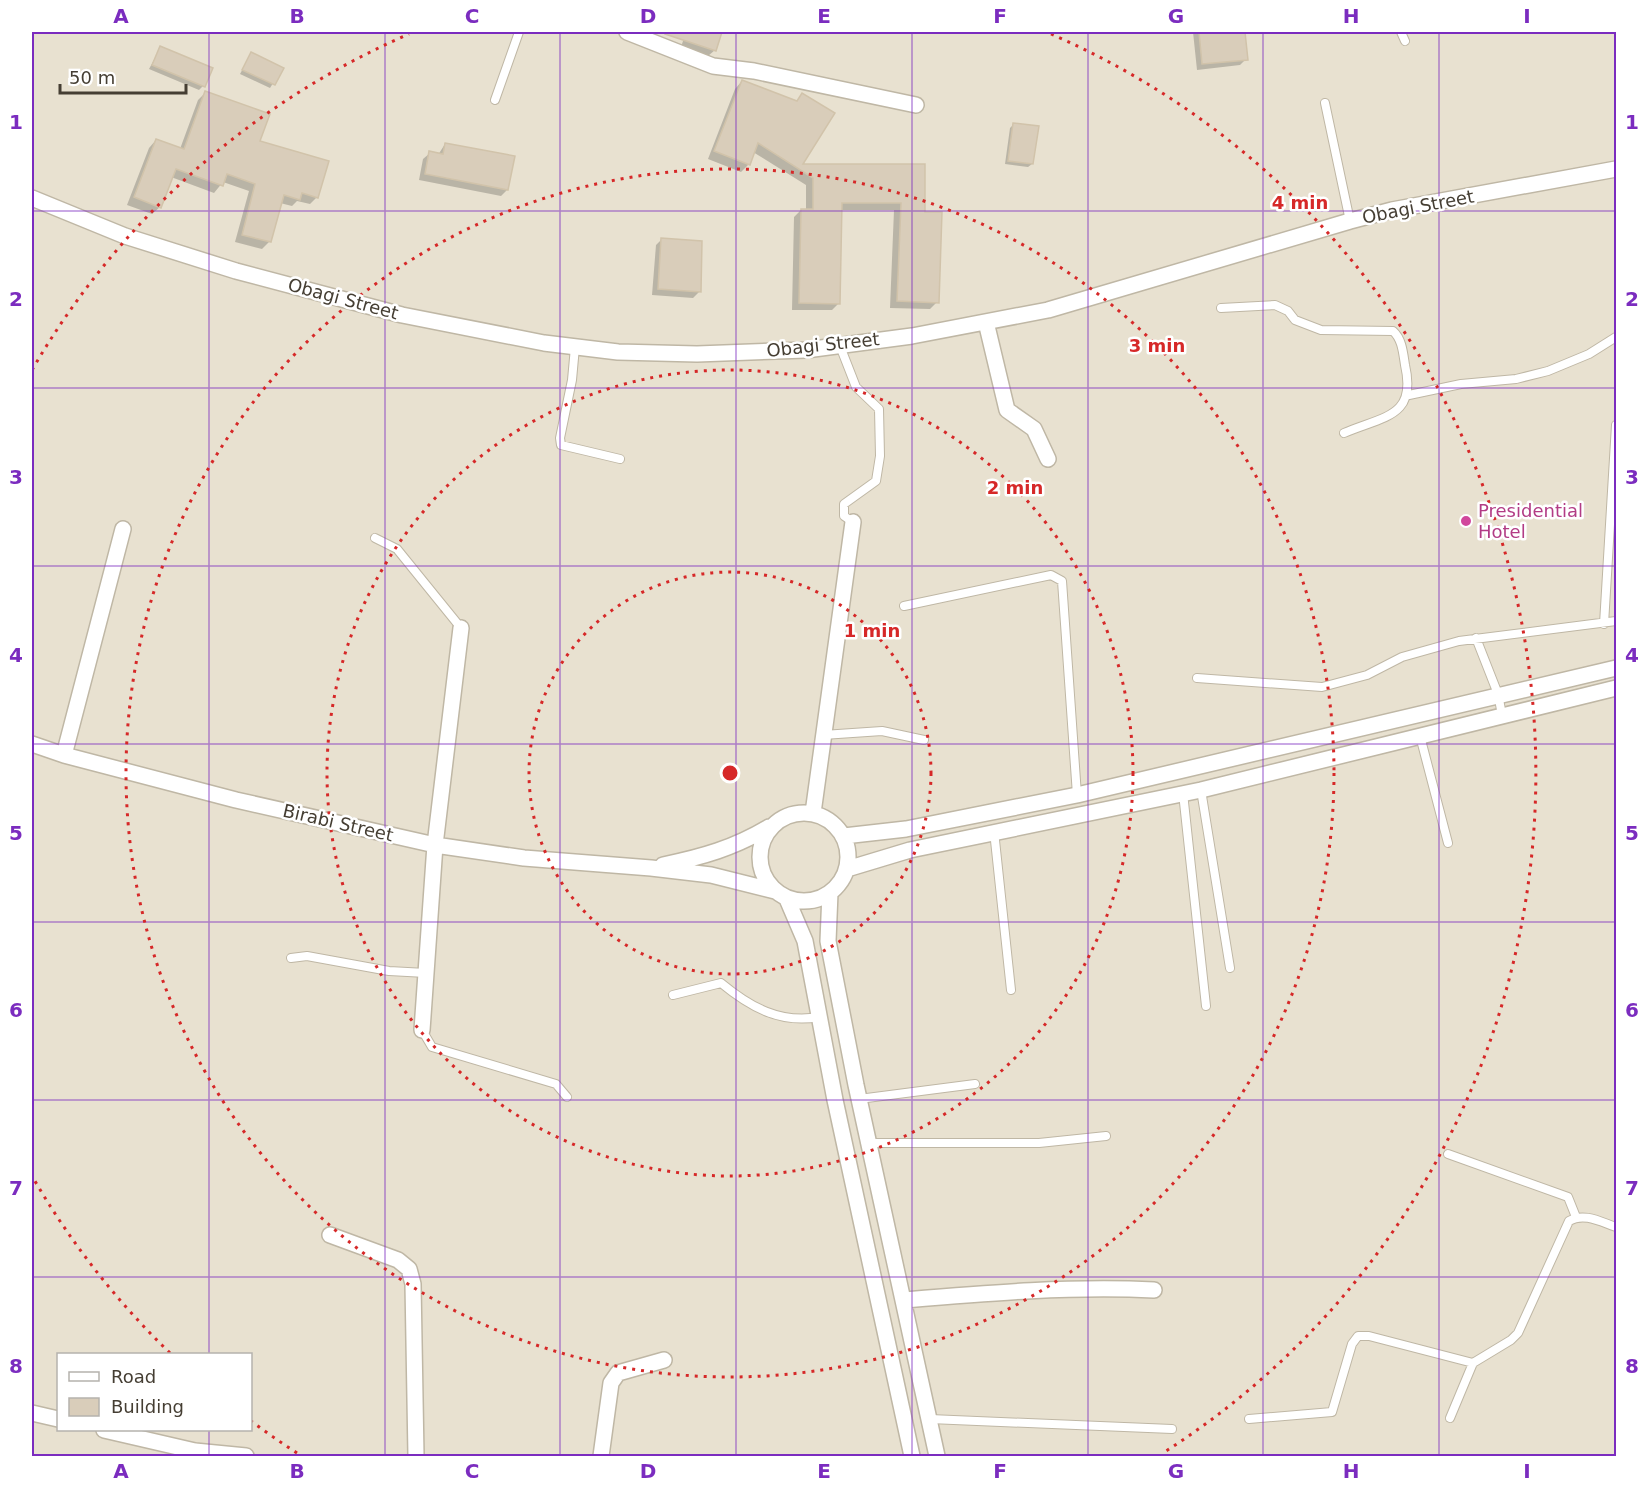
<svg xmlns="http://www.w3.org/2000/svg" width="1648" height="1488" font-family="'DejaVu Sans',sans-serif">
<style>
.residential{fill:#e8e1d0;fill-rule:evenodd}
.shadow{fill:#0003}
.building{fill:#d9cdba;stroke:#d1c3aa;stroke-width:1.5}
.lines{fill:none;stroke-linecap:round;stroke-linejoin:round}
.lane-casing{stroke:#bfb7a5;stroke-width:10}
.street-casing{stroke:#bfb7a5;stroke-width:18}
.lane{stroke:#fff;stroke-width:8}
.street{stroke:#fff;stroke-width:15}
.grid{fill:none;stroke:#7b2cbf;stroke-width:1.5;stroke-opacity:0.55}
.ring{fill:none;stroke:#d62828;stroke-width:3;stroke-dasharray:3 6}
.hotel-dot{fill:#d1479c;stroke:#fff;stroke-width:2}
.labels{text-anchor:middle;stroke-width:5;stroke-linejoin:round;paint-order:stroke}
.street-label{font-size:18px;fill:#453e33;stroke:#fff}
.hotel-label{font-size:18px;fill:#b23c85;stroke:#fff;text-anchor:start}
.centre{fill:#d62828;stroke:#fff;stroke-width:3}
.ring-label{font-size:18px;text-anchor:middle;font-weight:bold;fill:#d62828;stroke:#fff;stroke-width:5;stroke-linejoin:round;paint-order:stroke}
.neatline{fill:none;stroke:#7b2cbf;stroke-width:2}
.grid-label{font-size:20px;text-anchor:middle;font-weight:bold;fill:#7b2cbf}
</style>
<rect width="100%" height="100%" fill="#f3efe3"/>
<path class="residential" d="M32 32H1616V1456H32ZM58 1354H250V1430H58Z"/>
<path class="shadow" d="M686 32H721L715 50 708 56 681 47Z
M1193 32H1243L1246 59 1240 65 1197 70Z
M161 47 203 86 199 90 149 69Z
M251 54 282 69 270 88 240 74Z
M742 81 796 102 803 95 800 166 924 165V213L937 302 930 309 890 308 894 210H841L839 303 832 310H792L794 217 801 210H806V185L753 152 748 165 741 172 708 159 735 89Z
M205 93 317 197 310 204 297 201 292 206 280 203 270 241 262 249 235 242 249 191 223 182 214 193 171 177 160 207 152 214 127 205 149 148 156 140 180 149 198 100Z
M1014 124 1032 164 1028 167 1005 164 1010 128Z
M445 144 507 190 501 196 419 180 423 159 430 153 438 155Z
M662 239 700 291 693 298 652 295 656 245Z"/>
<path class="building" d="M666 32H722L716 51 665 34Z
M1199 32H1245L1248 60 1202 64Z
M160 46 213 68 205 87 152 65Z
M251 52 284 68 275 85 242 70Z
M742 80 797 101 802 93 835 113 803 164H925V212H942L939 303 897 301 901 203H842L840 304 799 303 801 209H813V178L758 143 750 165 714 151Z
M205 91 270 114 260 141 329 161 318 198 302 193 300 200 284 195 271 242 242 235 255 184 227 174 223 186 176 169 161 208 134 197 156 139 184 149Z
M1013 123 1039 126 1033 164 1008 161Z
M445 143 515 156 508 190 425 174 429 151 443 154Z
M661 238 702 241 701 292 658 289Z"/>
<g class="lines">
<g class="lane-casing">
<path id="lane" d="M1401 32 1405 41
M495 100 519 32
M1325 103 1350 221
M1221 308 1275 305 1288 311 1295 320 1321 330 1393 331C1402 339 1403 352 1405 365 1417 417 1384 416 1344 433
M840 346 856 387 879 409 880 456 876 481 844 504V516L853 522
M575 347 572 380 560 438 561 445 620 459
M1409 395 1461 384 1516 379 1548 371 1589 354 1616 337
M375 538 397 549 461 628
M904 606 1051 575 1062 581 1077 795
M1604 624 1616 425
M1476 638 1498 694 1502 715
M1197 678 1322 687 1367 675 1402 657 1459 641 1616 621
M823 735 882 731 924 740
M1420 736 1448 843
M1201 790 1230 968
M1183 793 1206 1006
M994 831 1011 990
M291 958 307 956 389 971 426 973
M673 995 721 983C750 1007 780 1024 819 1017
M422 1030 432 1047 556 1084 567 1097
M859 1099 975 1084
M870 1143H1039L1106 1136
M1448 1154 1568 1197 1576 1217
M1450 1418 1473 1363
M930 1419 1172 1429
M1249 1419 1332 1412 1352 1344 1358 1336H1369L1473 1363 1511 1340 1518 1333 1569 1221C1584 1212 1601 1222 1616 1227"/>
</g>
<g class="street-casing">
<path id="street" d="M627 32 713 66 754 71 916 105
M32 198 125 236 236 271 402 315 544 343 618 352 697 354 806 350 912 336 1048 310 1350 221 1392 210 1616 169
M986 322 1007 410 1034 429 1048 459
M32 744 64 755 236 800 435 845 524 858 651 868 711 875 775 891
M64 755 123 529
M760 857a44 44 0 1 1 88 0a44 44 0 1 1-88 0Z
M813 813 853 522
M844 836 906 829 1077 795 1616 668
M663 865C702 857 734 848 769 827
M847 869 910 850 1201 790 1616 688
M830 893 828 941 856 1085 937 1456
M787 899 805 941 835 1100 912 1456
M422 1030 435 845 461 628
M330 1235 398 1260 409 1269 413 1284 416 1456
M904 1300C988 1293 1070 1286 1154 1290
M32 1413 58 1419
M104 1430 195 1451 246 1456
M601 1456 611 1383 618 1373 664 1360"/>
</g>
<use href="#lane" class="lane"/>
<use href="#street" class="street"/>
</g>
<path class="grid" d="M209 32V1354M385 32V1456M560 32V1456M736 32V1456M912 32V1456M1088 32V1456M1263 32V1456M1439 32V1456M32 211H1616M32 388H1616M32 566H1616M32 744H1616M32 922H1616M32 1100H1616M32 1277H1616M209 1430V1456"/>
<g class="ring">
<circle cx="730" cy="773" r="201"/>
<circle cx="730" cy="773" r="403"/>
<circle cx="730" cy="773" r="604"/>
<path d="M297 1453A806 806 0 0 1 251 1421M170 1353A806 806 0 0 1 32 1176M32 370A806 806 0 0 1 409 34M1051 34A806 806 0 0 1 1163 1453"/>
</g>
<circle class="hotel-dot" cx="1466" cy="521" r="6"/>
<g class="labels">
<g class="street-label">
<text transform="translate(1418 207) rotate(-11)" y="6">Obagi Street</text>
<text transform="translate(343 299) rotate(15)" y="6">Obagi Street</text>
<text transform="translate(823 345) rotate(-6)" y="6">Obagi Street</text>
<text transform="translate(338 823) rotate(13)" y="6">Birabi Street</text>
</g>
<g class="hotel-label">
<text x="1478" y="517">Presidential<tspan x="1478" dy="21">Hotel</tspan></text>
</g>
</g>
<circle cx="730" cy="773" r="9" class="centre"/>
<g class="ring-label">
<text x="1300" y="209">4 min</text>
<text x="1157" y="352">3 min</text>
<text x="1015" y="494">2 min</text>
<text x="872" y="637">1 min</text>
</g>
<rect width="1648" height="1488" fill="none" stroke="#ffffff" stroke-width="66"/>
<rect x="57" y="1353" width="195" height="78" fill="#ffffff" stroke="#b5b2ad" stroke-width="1.5"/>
<rect x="69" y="1372" width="30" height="9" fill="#ffffff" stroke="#b5b2ad" stroke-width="1.5"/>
<text x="111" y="1383" font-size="18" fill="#453e33">Road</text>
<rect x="69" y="1398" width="30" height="18" fill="#d9cdba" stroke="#b5b2ad" stroke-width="1.5"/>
<text x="111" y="1413" font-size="18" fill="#453e33">Building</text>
<path d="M60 84v9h126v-9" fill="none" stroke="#453e33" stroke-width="3"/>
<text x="69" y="84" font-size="18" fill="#453e33" stroke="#ffffff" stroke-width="4.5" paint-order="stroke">50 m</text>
<rect x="33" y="33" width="1582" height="1422" class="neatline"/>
<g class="grid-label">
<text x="121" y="23">A</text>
<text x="297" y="23">B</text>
<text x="472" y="23">C</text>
<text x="648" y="23">D</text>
<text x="824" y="23">E</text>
<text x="1000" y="23">F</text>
<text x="1176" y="23">G</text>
<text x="1351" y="23">H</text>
<text x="1527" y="23">I</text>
<text x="16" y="129">1</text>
<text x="1632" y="129">1</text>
<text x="16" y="306">2</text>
<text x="1632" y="306">2</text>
<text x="16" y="484">3</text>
<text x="1632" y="484">3</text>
<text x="16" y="662">4</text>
<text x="1632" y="662">4</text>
<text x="16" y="840">5</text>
<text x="1632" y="840">5</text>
<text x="16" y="1017">6</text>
<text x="1632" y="1017">6</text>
<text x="16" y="1195">7</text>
<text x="1632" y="1195">7</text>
<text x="16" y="1373">8</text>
<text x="1632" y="1373">8</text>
<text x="121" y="1478">A</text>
<text x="297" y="1478">B</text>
<text x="472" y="1478">C</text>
<text x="648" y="1478">D</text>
<text x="824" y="1478">E</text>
<text x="1000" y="1478">F</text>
<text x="1176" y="1478">G</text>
<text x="1351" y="1478">H</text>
<text x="1527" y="1478">I</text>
</g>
</svg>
